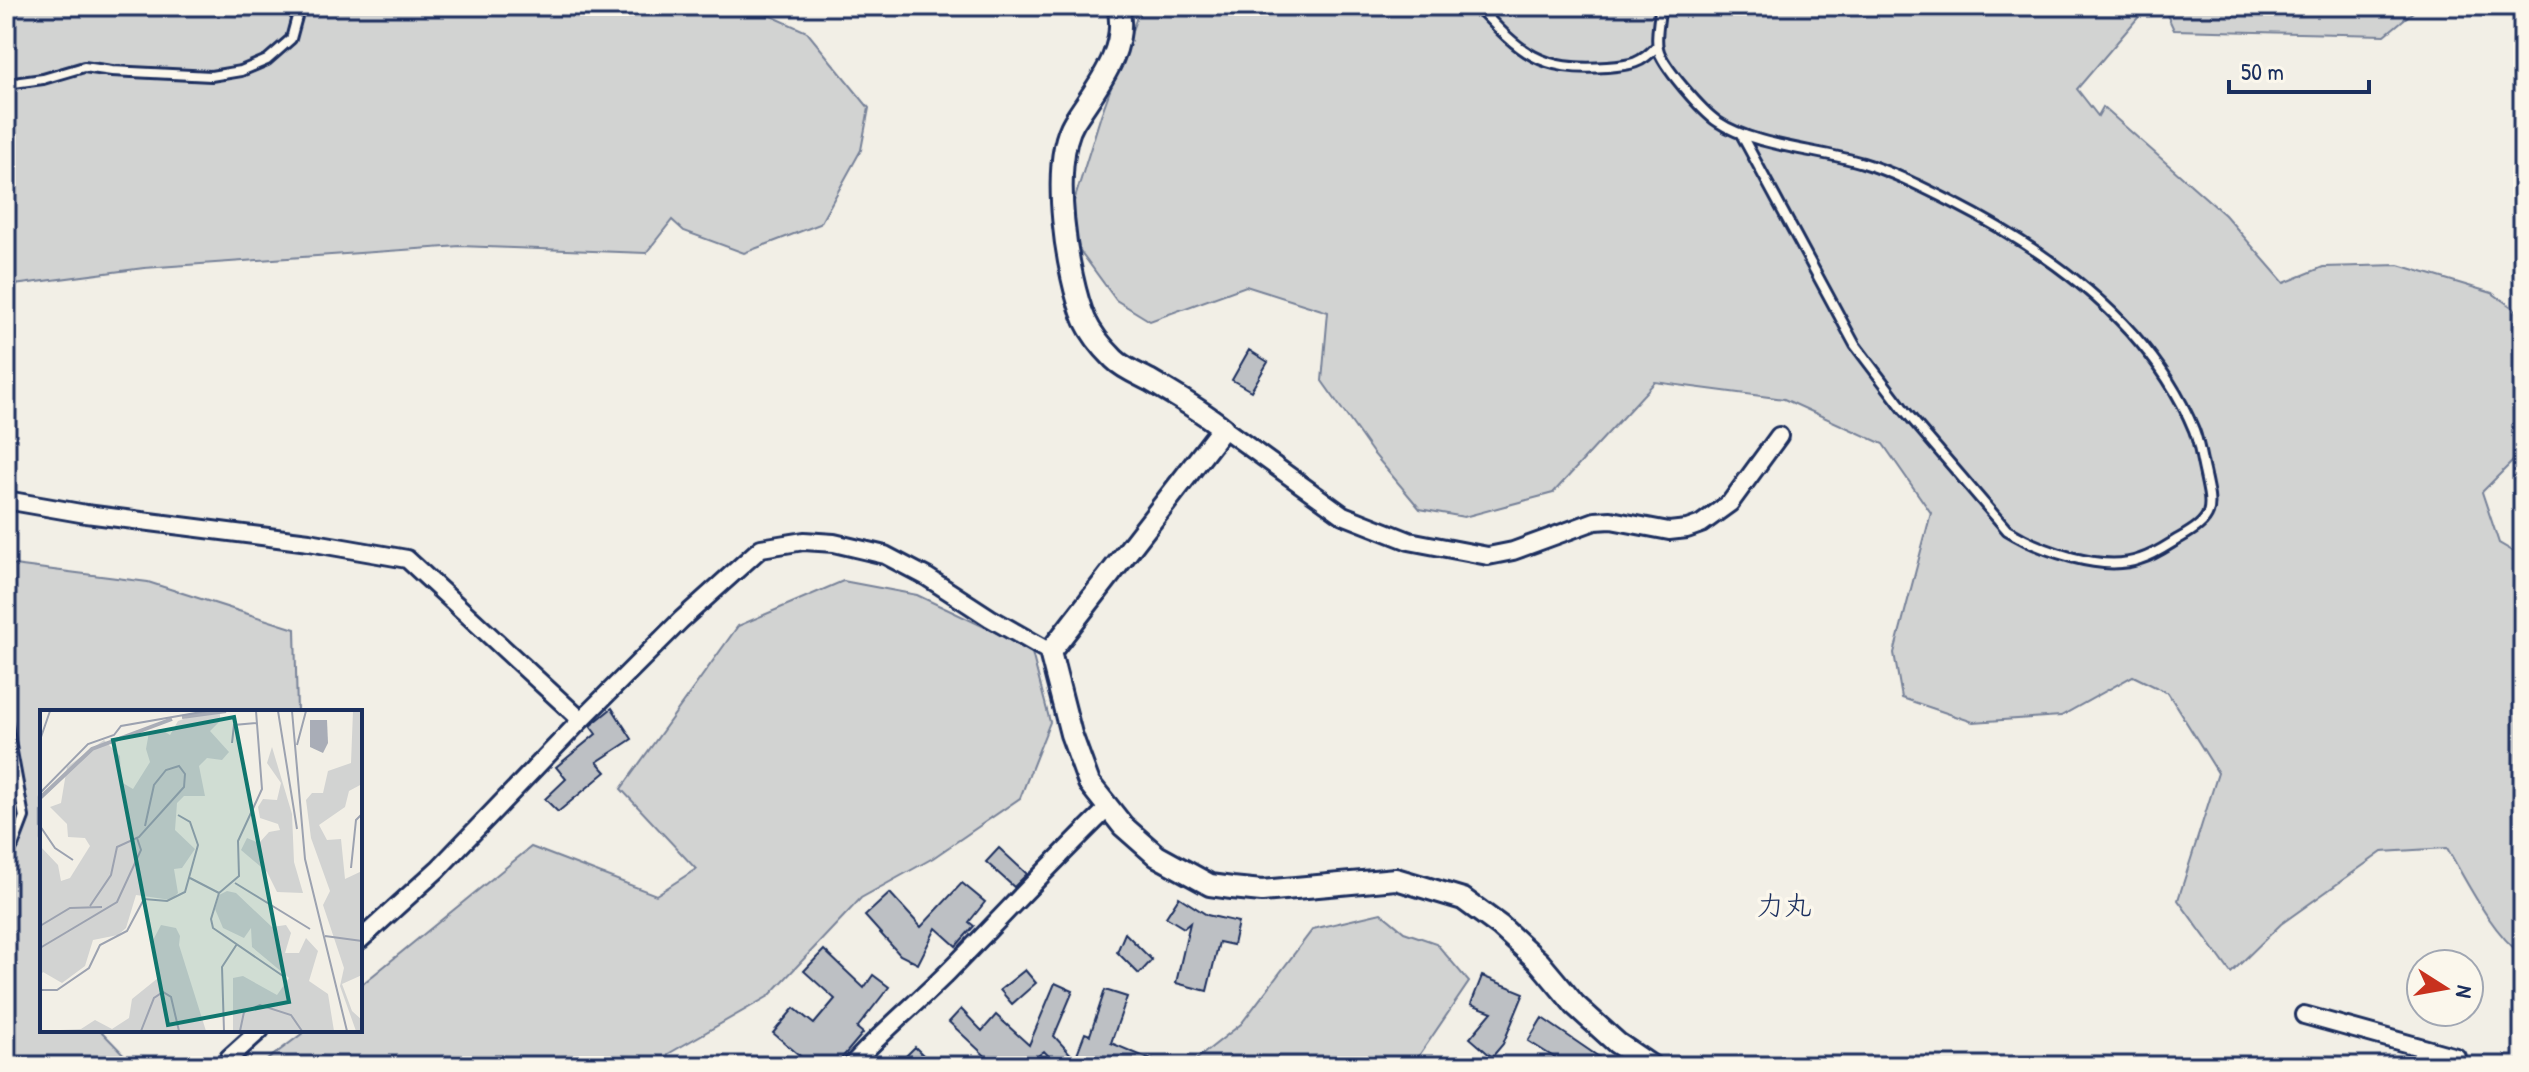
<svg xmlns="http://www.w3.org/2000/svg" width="2529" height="1072" font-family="'Patrick Hand','Klee One',sans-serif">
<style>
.green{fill:#d2d3d2;stroke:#768198;stroke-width:2}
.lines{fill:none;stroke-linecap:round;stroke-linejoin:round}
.stream{stroke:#707b93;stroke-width:6}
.building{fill:#bdc0c4;stroke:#1b2f5e;stroke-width:2}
.service-casing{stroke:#1b2f5e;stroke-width:14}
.minor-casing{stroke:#1b2f5e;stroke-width:22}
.tertiary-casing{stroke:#1b2f5e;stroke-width:26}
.service{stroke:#fbf7ec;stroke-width:8}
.minor{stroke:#fbf7ec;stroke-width:16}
.tertiary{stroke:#fbf7ec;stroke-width:20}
.labels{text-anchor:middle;stroke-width:7;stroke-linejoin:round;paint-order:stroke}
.quarter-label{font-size:28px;fill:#1b2f5e;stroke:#fbf7ec}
.inset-river{fill:none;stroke:#a9adb7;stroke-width:4}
.inset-road{fill:none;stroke:#9ca2b0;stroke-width:2}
.view{fill:#0f766e;fill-opacity:0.15;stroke:#0f766e;stroke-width:4}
.inset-edge{fill:none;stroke:#1b2f5e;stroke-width:4}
</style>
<rect width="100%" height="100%" fill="#f2efe6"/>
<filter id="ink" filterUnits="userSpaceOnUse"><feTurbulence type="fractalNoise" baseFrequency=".0125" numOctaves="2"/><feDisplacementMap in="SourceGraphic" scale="16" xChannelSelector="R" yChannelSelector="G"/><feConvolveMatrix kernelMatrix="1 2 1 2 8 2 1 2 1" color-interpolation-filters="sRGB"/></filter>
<g filter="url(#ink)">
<path class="green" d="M6 6H749L807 32 869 108 861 150 820 224 744 253 684 231 672 220 646 253 460 246 144 268 6 286Z
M1141 6H2148L2077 89 2098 116 2103 107 2225 215 2284 283 2323 267 2399 265 2492 293 2523 315V451L2482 492 2499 543 2523 557V956C2491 932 2467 882 2447 848L2382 852 2281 924 2231 973 2178 900 2218 773 2168 693 2133 676 2061 716 1973 722 1902 698 1894 653 1931 513 1883 444 1784 399 1655 382 1553 493 1464 517 1420 509 1373 453 1322 381 1328 312 1246 286 1150 321 1116 300 1065 230 1101 115Z
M2163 6H2420L2385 35 2174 30Z
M6 564 148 582 295 629 297 712H42V1030H100L135 1066H6Z
M843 581 917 595 1031 649 1050 722 1020 798 933 858 861 898 769 996 668 1054 667 1066H259L307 1030H360V986L531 847 656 895 696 869 621 789 738 626Z
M1381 913 1404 932 1436 943 1469 982 1412 1066H1188L1241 1024 1313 929Z"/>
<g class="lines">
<path class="stream" d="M2516 6 2523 18"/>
</g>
<path class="building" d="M1249 350 1268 362 1251 391 1232 380Z
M612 708 632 739 597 762 606 772 558 812 545 799 566 779 556 767 596 734 590 726Z
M999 848 1027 874 1014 887 986 862Z
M962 883 985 902 969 922 974 926 956 946 936 928 918 964 900 955 865 916 890 893 921 927Z
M1179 897 1207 915 1238 922 1233 945 1219 942 1207 991 1176 983 1190 923 1184 928 1166 917Z
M1125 933 1152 960 1139 974 1117 952Z
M824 950 864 988 873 975 889 987 857 1028 863 1033 835 1066H812L773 1033 794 1008 814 1024 835 999 804 971Z
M1025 970 1036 983 1012 1004 1000 990Z
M1482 976 1524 993 1503 1044 1492 1057 1470 1038 1492 1012 1471 1004Z
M1055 983 1073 991 1054 1036 1075 1059 1085 1033 1090 1035 1105 990 1127 997 1111 1043 1166 1066H1058L1044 1051 1025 1066H996L949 1022 961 1009 982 1031 996 1015 1029 1045Z
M1542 1018 1599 1057 1593 1066H1568L1528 1041Z
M915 1047 934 1066H896Z"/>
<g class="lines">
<g class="service-casing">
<path id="service" d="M1477 6C1521 53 1540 72 1607 67 1631 65 1641 64 1657 46
M1660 6C1660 20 1655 35 1658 48 1661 65 1703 112 1718 122 1753 146 1821 150 1863 163 1893 172 1924 188 1952 202 2050 252 2151 325 2194 430 2199 443 2201 458 2204 471 2213 512 2215 518 2178 539 2165 547 2154 555 2140 559 2103 573 2039 550 2007 530L1905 411 1855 345 1741 134
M6 84 43 79 84 67 112 71 211 76 241 71 267 60 291 39 298 13 296 6
M6 719 24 817 13 846 6 853"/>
</g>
<g class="minor-casing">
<path id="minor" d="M1223 428 1343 515 1409 541 1488 556 1513 551 1595 521 1611 520 1669 531 1687 529 1701 524 1730 503 1779 436
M6 500 86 514 309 542 407 559 581 720
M360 940 438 869 581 720 681 620 761 548 804 541 834 543 885 555 927 577 990 618 1050 652
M2304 1015 2456 1057V1066
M229 1058 260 1030
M851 1066C881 1032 916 1004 948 972 1002 917 1053 861 1108 808"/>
</g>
<g class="tertiary-casing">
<path id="tertiary" d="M1118 6C1129 51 1096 87 1074 122 1049 163 1067 278 1085 320 1091 333 1104 349 1114 359 1124 369 1140 375 1151 381 1176 396 1201 410 1223 428L1050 652 1071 734 1089 783 1123 826 1157 856 1210 885 1232 888 1262 891 1396 879 1463 899 1500 926 1539 962 1575 1005 1617 1043 1651 1066"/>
</g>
<use href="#service" class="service"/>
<use href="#minor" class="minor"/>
<use href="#tertiary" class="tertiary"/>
</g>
</g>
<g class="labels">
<g class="quarter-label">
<text x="1784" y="915">力丸</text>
</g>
</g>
<g transform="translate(40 710)">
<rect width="322" height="322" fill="#f2efe6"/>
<path d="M166 1H180V11L170 21 189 42 182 50 167 48 159 56 165 86H144L137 93 135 120 155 139 142 158 134 159 138 183 131 190 96 185 86 218 78 225 53 230 45 256 22 273 3 262 0 266V136L18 155 21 171 30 168 50 136 45 128 28 127 27 114 10 97 21 93 27 57 64 30 80 46 81 72 93 79 110 52 106 39 109 22 121 19 130 25 138 11ZM313 1H322V74L309 81 305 97 279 115 287 130 301 129 305 169 322 161V265L302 274 312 301 322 310V321H316L300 276 304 258 283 195 290 181 271 128 266 90 272 83H283L288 61 311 53ZM232 37 252 104 254 152 263 183 237 182 227 162 201 140 207 128 219 133 229 122 240 120 238 114 220 108 218 97 223 89 237 90 241 73 227 53ZM187 181 196 183 232 217 246 215 251 223 245 243H259L266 228 278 241 269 271 288 284 294 321H193V268L203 266 237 285 249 268 212 237 211 218 204 228 183 218 175 199 179 185ZM121 215 136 218 140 226 139 235 166 321H0L41 319 55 310 72 319 89 308 92 289 118 268 112 232Z" fill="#d2d3d2"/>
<path d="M270 10H287L288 33 283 43 270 37Z" fill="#a9adb7"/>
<path class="inset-river" d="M142 7 186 1M0 88 52 39 132 9"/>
<path class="inset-road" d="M216 1 222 79 198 131 199 166 179 183 171 209 173 218 243 266M238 1 257 119M252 1 265 149 307 321M0 30 10 1M192 33 194 15 217 13M257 35 266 1M0 83 48 34 74 25 81 16 167 1M0 116 15 138 33 150M311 158 316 110 322 104M150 168 179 183M195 173 270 219M50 196 71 165 77 137 99 127 144 77 145 64 139 56 126 60 114 75 105 116M0 216 30 198 62 197M285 226 322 231M0 238 77 192 101 140 97 128M0 280H17L49 258 60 235 87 221 104 189 127 191 145 182 158 135 150 112 138 105M101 321 114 288 123 282 131 287 139 321M184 321 182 257 197 234M200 321 204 302 220 295 251 305 262 321"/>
<path class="view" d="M194 7 249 292 128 315 73 30Z"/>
<rect width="322" height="322" class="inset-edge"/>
</g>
<rect width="2529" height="1072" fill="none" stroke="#fbf7ec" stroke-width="32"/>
<rect x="16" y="16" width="2497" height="1040" fill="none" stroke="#1b2f5e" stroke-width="3" filter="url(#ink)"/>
<g transform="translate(2445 988) rotate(101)"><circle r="38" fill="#fbf7ec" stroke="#a1a7b3" stroke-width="2"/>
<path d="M0-6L14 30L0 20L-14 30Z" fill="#c8321e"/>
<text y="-12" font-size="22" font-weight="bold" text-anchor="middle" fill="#1b2f5e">N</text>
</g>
<path d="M2229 80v12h140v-12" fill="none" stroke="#1b2f5e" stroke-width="4"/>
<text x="2241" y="80" font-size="24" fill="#1b2f5e" stroke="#fbf7ec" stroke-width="6" paint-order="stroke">50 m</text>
</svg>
